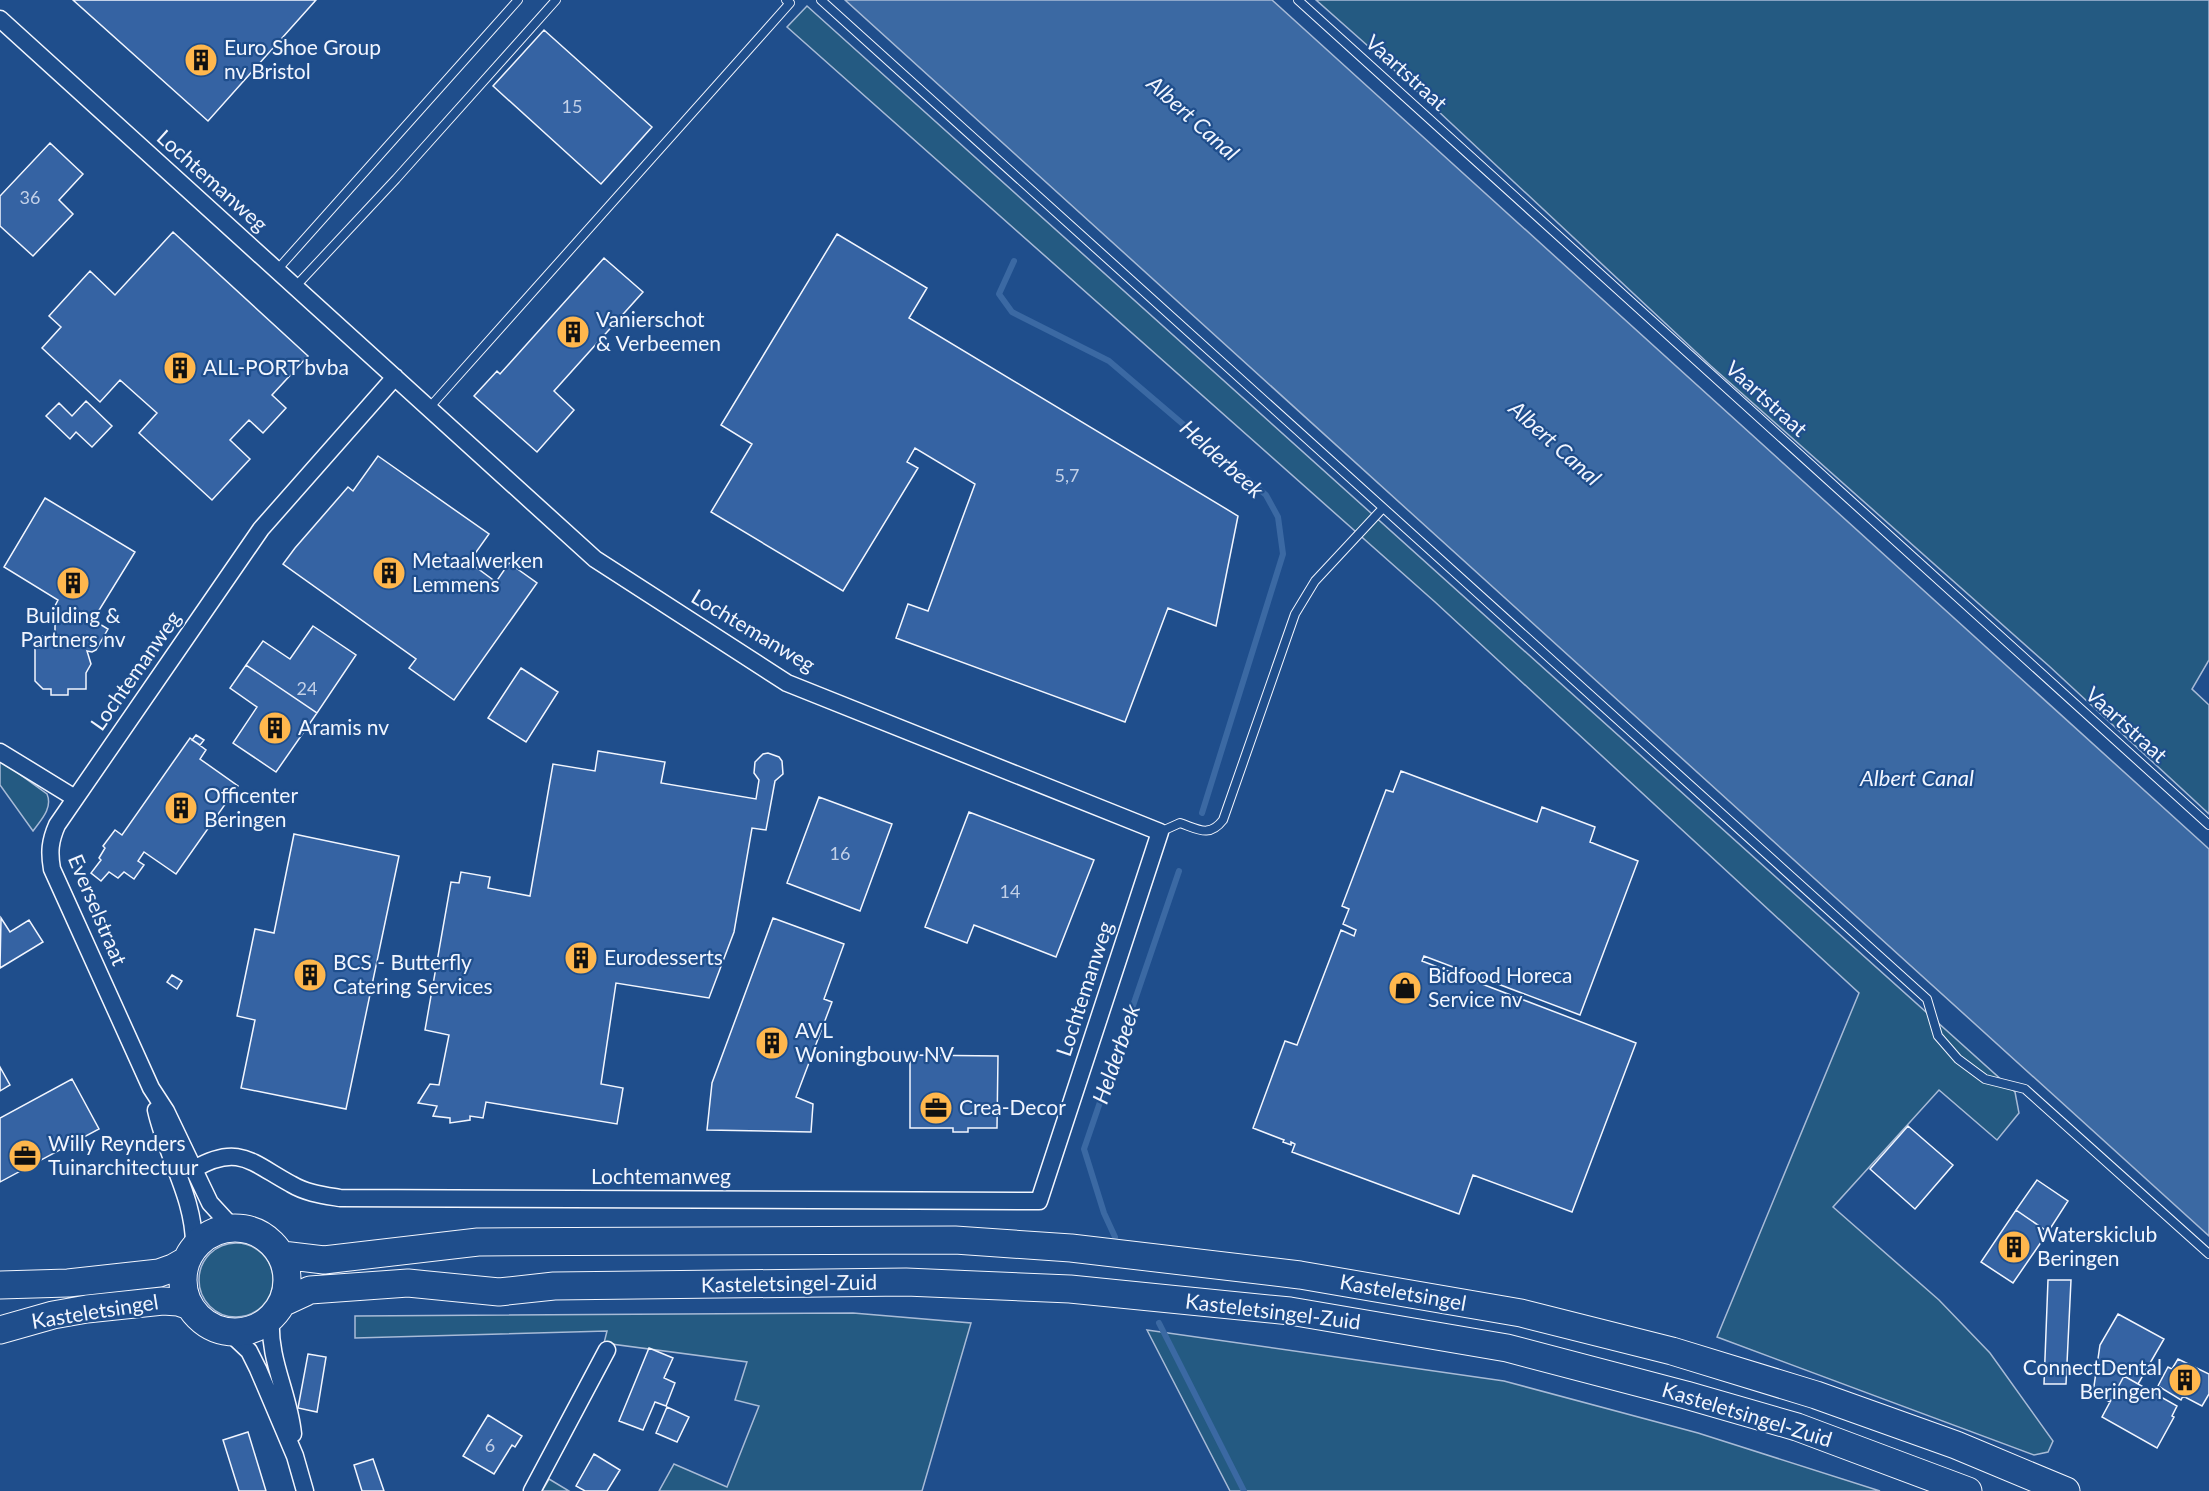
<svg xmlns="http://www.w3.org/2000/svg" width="2209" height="1491" font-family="Lato,sans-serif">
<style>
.green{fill:#245a82;stroke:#a8bbd7;stroke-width:1.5}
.water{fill:#3b69a3;stroke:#a8bbd7;stroke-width:1.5}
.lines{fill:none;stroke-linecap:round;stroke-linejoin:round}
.stream{stroke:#3b69a3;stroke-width:6}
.building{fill:#3563a3;stroke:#f2f6ff;stroke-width:1.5}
.lane-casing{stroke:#f2f6ff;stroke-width:10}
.street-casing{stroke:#f2f6ff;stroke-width:19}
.primary-casing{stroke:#f2f6ff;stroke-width:29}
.lane{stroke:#1f4e8c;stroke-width:8}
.street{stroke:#1f4e8c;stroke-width:16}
.primary{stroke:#1f4e8c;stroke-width:27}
.labels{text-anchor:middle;stroke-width:4.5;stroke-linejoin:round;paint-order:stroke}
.number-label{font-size:18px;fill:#c3d1e8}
.poi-label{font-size:21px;fill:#f2f6ff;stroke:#1f4e8c;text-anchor:start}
.street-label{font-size:21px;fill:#f2f6ff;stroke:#1f4e8c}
.water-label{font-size:22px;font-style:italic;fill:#f2f6ff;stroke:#1f4e8c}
</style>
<rect width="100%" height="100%" fill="#1f4e8c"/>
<path class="green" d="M1316 0H2209V660L2192 689 2209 705V814L2049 666 1711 366 1377 54Z
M807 6 2015 1092 2019 1113 1997 1140 1939 1090 1833 1207 1939 1300 1990 1353 2053 1441 2048 1452 2034 1455 1717 1337 1859 993 1435 602 787 27Z
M0 760 47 794C53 808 41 820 33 831L0 785Z
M199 1280a37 37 0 1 1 74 0a37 37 0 1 1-74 0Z
M853 1313 971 1323 922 1491H659L674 1464 727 1487 759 1406 735 1400 747 1362 604 1343 607 1331 355 1338V1316Z
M1147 1330 1504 1381 1698 1433 1880 1491H1230Z
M549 1479 569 1491H542Z"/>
<path class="water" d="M845 0H1272L2209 849V1236Z"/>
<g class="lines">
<path class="stream" d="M1014 261 999 294 1012 312 1109 361 1266 495 1278 517 1283 554 1202 813
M1115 1237 1104 1213 1084 1149 1179 871
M1159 1323 1244 1491"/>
</g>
<path class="building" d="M73 0H316L208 121Z
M544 30 652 127 601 184 493 86Z
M50 143 83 174 59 200 73 214 33 256 0 226V196Z
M173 232 308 356 272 395 286 408 263 433 249 420 230 440 250 459 212 500 139 433 157 413 120 380 100 402 42 348 61 327 49 316 90 271 115 295Z
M837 234 927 288 909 318 1238 516 1216 626 1168 608 1125 722 896 638 908 604 928 611 975 484 915 448 907 462 918 468 843 591 711 512 752 444 721 425Z
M604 258 643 292 554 391 574 410 537 452 474 396 497 371 500 374Z
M86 401 112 426 92 447 76 432 70 439 46 416 59 403 72 416Z
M378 456 489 534 469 562 496 582 509 563 537 583 454 700 409 668 416 659 283 564 295 548 348 487 353 491Z
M45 498 135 552 93 620 108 629 96 650 92 652 87 651 91 664 86 673V689H68V695H51V689H43L35 681V636H55V606L58 600 4 567Z
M313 626 356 655 317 713 246 665 263 641 290 659Z
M246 665 317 713 276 772 233 743 257 707 230 688Z
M521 668 558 692 526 742 488 718Z
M196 735 204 740 200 745 192 740Z
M190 738 206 750 200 759 238 786 176 874 144 852 138 861 144 865 134 879 124 872 118 878 109 872 101 881 91 873 101 860 99 858 105 848 103 846 115 830 122 835Z
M598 751 665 762 661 783 756 799 759 780 754 773 755 762 763 754 768 753 779 757 782 761 783 774 775 781 766 830 752 828 734 932 709 998 616 983 601 1084 623 1088 617 1124 486 1102 483 1118 470 1116V1120L450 1123V1118L433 1116 437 1106 418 1103 430 1084 439 1085 449 1035 425 1030 451 882 459 883 461 872 490 877 488 888 530 896 553 764 595 771Z
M1401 771 1537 822 1542 807 1595 827 1590 842 1638 861 1580 1015 1424 956 1422 961 1636 1043 1572 1212 1473 1175 1459 1214 1292 1152 1295 1144 1291 1142V1145L1283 1142 1284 1140 1253 1128 1285 1041 1297 1045 1341 930 1354 936 1356 930 1343 924 1349 909 1342 906 1386 790 1393 792Z
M819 797 892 824 860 911 787 883Z
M969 812 1094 860 1056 957 974 925 967 943 925 927Z
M294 834 399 856 346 1109 241 1088 255 1020 237 1016 255 929 274 933Z
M1 918 10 932 29 920 43 942 0 968Z
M773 918 844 944 824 999 832 1002 796 1097 813 1104 811 1132 707 1130 712 1083Z
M172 975 182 981 177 989 167 982Z
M910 1055 998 1056 997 1128H968V1132H953V1128H910Z
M0 1067 10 1085 0 1091Z
M72 1079 99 1129 0 1182V1118Z
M1908 1126 1953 1165 1915 1209 1870 1169Z
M2037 1180 2068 1201 2048 1232 2016 1210Z
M2016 1210 2048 1232 2013 1283 1981 1262Z
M2048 1280H2071L2066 1384H2044Z
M2118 1314 2164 1339 2138 1384 2124 1376 2110 1402 2093 1393 2100 1345Z
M649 1348 673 1358 664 1378 675 1383 666 1406 655 1402 643 1430 619 1421Z
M308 1354 326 1357 317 1412 298 1408Z
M2178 1359 2209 1374V1394L2202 1406 2183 1396 2181 1400 2158 1386 2168 1367 2172 1369Z
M2124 1376 2177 1406 2172 1416 2174 1417 2157 1448 2102 1417Z
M667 1407 689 1417 677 1442 656 1433Z
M488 1415 522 1436 515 1447 512 1445 494 1474 463 1456Z
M248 1432 266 1491H239L223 1440Z
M594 1454 620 1470 607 1491H585L576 1486Z
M373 1459 384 1491H362L354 1465Z"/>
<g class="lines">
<g class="lane-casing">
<path id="lane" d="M821 0 1927 999 1938 1036 1958 1059 1985 1079 2025 1089 2209 1254
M1298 0 2209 825
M277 270 518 0
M295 287 396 179 556 0
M429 408 790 3 786 0
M1160 832 1180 823C1198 829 1209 838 1223 820L1295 614 1315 581 1383 508"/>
</g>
<g class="street-casing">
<path id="street" d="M0 19 595 559 787 683 1160 832 1039 1201 340 1198C322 1195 306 1193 291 1184 252 1163 239 1143 194 1169
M0 752 75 798
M156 1110C166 1156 195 1198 194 1247
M233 1228 210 1203 166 1111 151 1088 52 869C49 852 50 841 57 825L261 529 395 377
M271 1317C268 1360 289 1393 293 1434
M230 1333 249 1351 258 1369 295 1456 305 1491
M532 1491 607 1350"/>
</g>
<g class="primary-casing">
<path id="primary" d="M183 1280a52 52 0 1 1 104 0a52 52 0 1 1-104 0Z
M282 1255 324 1260 478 1242 955 1240 1071 1248 1300 1275 1521 1313 1672 1351 1816 1395 1956 1445 2066 1491
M0 1285 68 1283 159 1273 173 1268 187 1260
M282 1303 310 1290 408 1283 499 1292 554 1286 906 1282 1070 1289 1290 1311 1507 1348 1686 1395 1797 1427 1968 1491
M0 1330 53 1315 87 1309 163 1301 178 1302 190 1306"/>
</g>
<use href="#lane" class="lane"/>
<use href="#street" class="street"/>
<use href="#primary" class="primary"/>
</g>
<defs>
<g id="building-disc" transform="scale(1.725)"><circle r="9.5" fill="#ffb74d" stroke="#1f4e8c"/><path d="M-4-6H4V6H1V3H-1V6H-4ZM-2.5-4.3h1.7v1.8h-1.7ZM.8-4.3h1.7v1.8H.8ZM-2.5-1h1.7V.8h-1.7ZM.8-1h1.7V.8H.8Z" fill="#111"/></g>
<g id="shop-disc" transform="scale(1.725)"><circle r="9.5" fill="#ffb74d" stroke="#1f4e8c"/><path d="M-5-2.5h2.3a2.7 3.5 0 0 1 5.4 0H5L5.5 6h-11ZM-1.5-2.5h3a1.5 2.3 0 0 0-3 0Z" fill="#111"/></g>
<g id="office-disc" transform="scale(1.725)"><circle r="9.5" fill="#ffb74d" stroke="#1f4e8c"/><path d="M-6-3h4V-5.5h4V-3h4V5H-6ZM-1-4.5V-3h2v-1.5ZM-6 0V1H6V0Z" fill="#111"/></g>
</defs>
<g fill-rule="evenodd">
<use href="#building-disc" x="201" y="60"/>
<use href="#building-disc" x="573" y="332"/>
<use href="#building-disc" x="180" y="368"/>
<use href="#building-disc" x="389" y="573"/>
<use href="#building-disc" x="73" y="583"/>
<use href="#building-disc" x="275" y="728"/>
<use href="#building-disc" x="181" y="808"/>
<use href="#building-disc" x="581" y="958"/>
<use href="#building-disc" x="310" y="975"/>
<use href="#shop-disc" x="1405" y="988"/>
<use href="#building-disc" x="772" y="1043"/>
<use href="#office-disc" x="936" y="1108"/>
<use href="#office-disc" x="25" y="1156"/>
<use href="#building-disc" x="2014" y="1247"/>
<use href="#building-disc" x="2185" y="1380"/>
</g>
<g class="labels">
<g class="number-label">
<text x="572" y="113">15</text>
<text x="30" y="204">36</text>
<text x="1067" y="482">5,7</text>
<text x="307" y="695">24</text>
<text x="840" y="860">16</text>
<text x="1010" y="898">14</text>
<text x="490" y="1452">6</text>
</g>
<g class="poi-label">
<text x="224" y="55">Euro Shoe Group<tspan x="224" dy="24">nv Bristol</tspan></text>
<text x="596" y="327">Vanierschot<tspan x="596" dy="24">&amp; Verbeemen</tspan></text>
<text x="203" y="375">ALL-PORT bvba</text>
<text x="412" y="568">Metaalwerken<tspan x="412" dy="24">Lemmens</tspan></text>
<text x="73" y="623" text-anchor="middle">Building &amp;<tspan x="73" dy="24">Partners nv</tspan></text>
<text x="298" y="735">Aramis nv</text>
<text x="204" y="803">Officenter<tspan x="204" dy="24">Beringen</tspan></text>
<text x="604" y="965">Eurodesserts</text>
<text x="333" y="970">BCS - Butterfly<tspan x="333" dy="24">Catering Services</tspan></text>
<text x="1428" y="983">Bidfood Horeca<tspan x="1428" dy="24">Service nv</tspan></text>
<text x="795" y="1038">AVL<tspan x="795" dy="24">Woningbouw NV</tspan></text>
<text x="959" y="1115">Crea-Decor</text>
<text x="48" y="1151">Willy Reynders<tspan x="48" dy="24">Tuinarchitectuur</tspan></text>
<text x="2037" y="1242">Waterskiclub<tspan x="2037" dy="24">Beringen</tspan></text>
<text x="2162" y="1375" text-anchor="end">ConnectDental<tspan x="2162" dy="24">Beringen</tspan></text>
</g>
<g class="street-label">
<text transform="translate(1406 73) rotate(42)" y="7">Vaartstraat</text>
<text transform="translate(212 181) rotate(42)" y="7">Lochtemanweg</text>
<text transform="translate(1766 399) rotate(42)" y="7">Vaartstraat</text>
<text transform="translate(753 631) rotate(31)" y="7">Lochtemanweg</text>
<text transform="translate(136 671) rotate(-55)" y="7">Lochtemanweg</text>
<text transform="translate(2126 725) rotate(42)" y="7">Vaartstraat</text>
<text transform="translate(97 910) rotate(67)" y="7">Everselstraat</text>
<text transform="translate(1085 989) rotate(-72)" y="7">Lochtemanweg</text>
<text x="661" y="1184">Lochtemanweg</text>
<text transform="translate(789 1284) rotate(-1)" y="7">Kasteletsingel-Zuid</text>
<text transform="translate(1403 1293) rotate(10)" y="7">Kasteletsingel</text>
<text transform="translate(95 1312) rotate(-9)" y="7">Kasteletsingel</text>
<text transform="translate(1273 1312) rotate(7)" y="7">Kasteletsingel-Zuid</text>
<text transform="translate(1747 1415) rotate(17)" y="7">Kasteletsingel-Zuid</text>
</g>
<g class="water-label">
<text transform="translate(1193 118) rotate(42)" y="8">Albert Canal</text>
<text transform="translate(1555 443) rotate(42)" y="8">Albert Canal</text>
<text transform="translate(1222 459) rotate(42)" y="8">Helderbeek</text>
<text x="1917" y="786">Albert Canal</text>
<text transform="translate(1116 1054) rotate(-71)" y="8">Helderbeek</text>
</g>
</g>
</svg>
